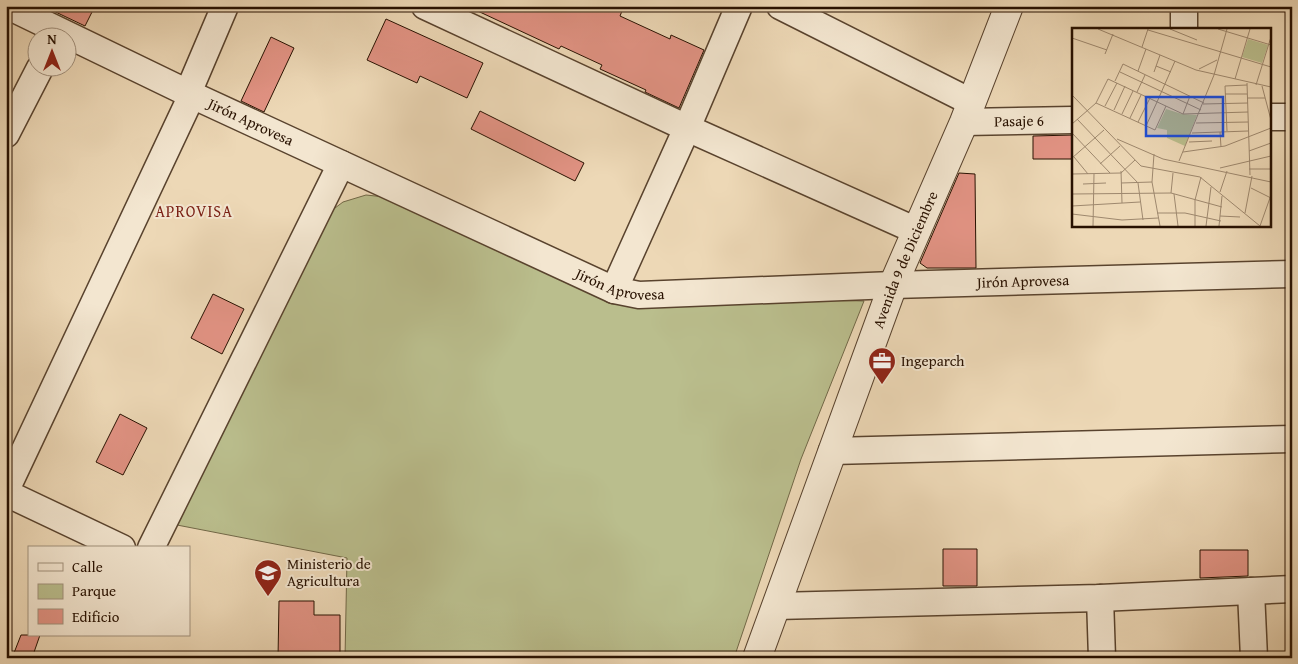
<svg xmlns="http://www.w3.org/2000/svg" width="1298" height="664" font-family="'Gentium Book Plus',serif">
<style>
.park{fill:#babe8d;stroke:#716847}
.building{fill:#e29384;stroke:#281101}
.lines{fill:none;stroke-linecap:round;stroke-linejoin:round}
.minor-casing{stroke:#59432e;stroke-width:29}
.tertiary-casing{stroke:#59432e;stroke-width:30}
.minor{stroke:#f3e6d0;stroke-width:26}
.tertiary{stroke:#f3e6d0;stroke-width:28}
.labels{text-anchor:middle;stroke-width:4;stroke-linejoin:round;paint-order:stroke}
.street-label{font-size:15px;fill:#281101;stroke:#f3e6d0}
.poi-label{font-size:15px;fill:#281101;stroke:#f3e6d0;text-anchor:start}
.neighbourhood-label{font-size:16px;letter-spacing:1px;fill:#7a1f14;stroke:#f3e6d0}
.inset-road{fill:none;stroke:#9e886e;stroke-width:1}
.view{fill:#1d4ed8;fill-opacity:0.15;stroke:#1d4ed8;stroke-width:2.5}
.inset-edge{fill:none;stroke:#281101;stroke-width:2.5}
</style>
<rect width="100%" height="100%" fill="#edd8b6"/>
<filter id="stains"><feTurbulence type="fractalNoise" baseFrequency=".004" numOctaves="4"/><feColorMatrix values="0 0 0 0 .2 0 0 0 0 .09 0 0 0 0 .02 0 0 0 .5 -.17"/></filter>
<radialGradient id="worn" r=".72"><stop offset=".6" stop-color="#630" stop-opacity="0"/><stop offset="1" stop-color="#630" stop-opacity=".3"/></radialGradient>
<path class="park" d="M366 195 385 197 610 299H776L864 301 801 459 734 658H345L347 558 177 525 323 217 343 202Z"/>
<path class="building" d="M43 6H95L85 26Z
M467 6H612L622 11 620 16 670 39 671 35 704 50 679 108 645 92 646 90 600 69 602 65 561 46 559 49Z
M386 19 483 63 467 98 420 76 417 83 367 60Z
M271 37 294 48 264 112 241 101Z
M480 111 584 163 575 181 471 129Z
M1073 135V159H1033V136Z
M959 173 975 174 976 268H927L920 263Z
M213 294 244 309 222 354 191 338Z
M120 414 147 428 123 475 96 462Z
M943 549H977V586H943Z
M1200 550H1248V576L1200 578Z
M279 601H314V615H340V658H278Z
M21 635H40L32 658H12Z"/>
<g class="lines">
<g class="minor-casing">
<g id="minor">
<path id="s1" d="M8 6 192 95 614 290 639 295 893 285 1292 274"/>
<path d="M425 6 687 128 917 231"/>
<path d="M780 6 971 102"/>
<path d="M1184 6V29"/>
<path d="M188 93 225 6"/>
<path d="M1269 117H1292"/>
<path id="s2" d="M964 122 1073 120"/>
<path d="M6 134 40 68"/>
<path d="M614 290 687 128 739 6"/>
<path d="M832 451 1292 439"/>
<path d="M6 490 192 95"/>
<path d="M6 493 122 548"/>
<path d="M151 548 341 164"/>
<path d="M1251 591 1254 658"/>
<path d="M1100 598 1102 658"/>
<path d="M776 606 1100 598 1292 589"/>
</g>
</g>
<g class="tertiary-casing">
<g id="tertiary">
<path id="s3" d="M757 658 893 285 964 122 1009 6"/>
</g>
</g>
<use href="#minor" class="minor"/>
<use href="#tertiary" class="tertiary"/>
</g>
<defs>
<g id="office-pin" transform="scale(1.4375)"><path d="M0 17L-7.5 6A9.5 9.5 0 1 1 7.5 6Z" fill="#8f2418" stroke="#f3e6d0"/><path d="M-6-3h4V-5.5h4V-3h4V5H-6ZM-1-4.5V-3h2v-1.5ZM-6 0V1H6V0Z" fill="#fff"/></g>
<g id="school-pin" transform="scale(1.4375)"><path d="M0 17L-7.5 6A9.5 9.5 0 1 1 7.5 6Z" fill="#8f2418" stroke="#f3e6d0"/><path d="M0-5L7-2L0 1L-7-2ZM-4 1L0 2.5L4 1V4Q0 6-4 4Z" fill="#fff"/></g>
</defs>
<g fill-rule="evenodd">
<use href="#office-pin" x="882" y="361"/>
<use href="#school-pin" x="268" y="573"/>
</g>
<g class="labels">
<g class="street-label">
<text dy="5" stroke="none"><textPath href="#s2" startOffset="55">Pasaje 6</textPath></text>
<text dy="5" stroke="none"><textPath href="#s1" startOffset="269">Jirón Aprovesa</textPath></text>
<text dy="5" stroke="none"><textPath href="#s3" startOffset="425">Avenida 9 de Diciembre</textPath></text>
<text dy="5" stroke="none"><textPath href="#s1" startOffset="674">Jirón Aprovesa</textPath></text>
<text dy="5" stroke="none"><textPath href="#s1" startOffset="1079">Jirón Aprovesa</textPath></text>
</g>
<g class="poi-label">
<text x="901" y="366">Ingeparch</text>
<text x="287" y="569">Ministerio de<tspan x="287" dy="17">Agricultura</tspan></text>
</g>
<g class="neighbourhood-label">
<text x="194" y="217">APROVISA</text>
</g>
</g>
<g transform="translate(1072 28)">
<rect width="199" height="199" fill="#edd8b6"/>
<path d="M176 11 196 17 190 35 170 29ZM94 81 110 86 125 87 113 118 95 110V102L85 100Z" fill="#babe8d"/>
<path class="inset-road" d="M26 1 124 42 199 59M98 1 125 12M146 1 199 17M76 2 199 39M0 10 35 22M70 19 76 1M33 26 41 6M84 38 99 44M127 41 145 32M66 43 74 21M48 44 129 82M82 44 88 27M142 47 155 1M163 51 178 1M43 53 51 36 132 75M175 55 178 147M184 57 199 9M190 58 199 92M65 64 73 47M153 66H175M0 67 69 138 128 149 188 198M175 70H193M85 74 103 33M24 75 83 102 94 78M131 76 176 75M33 78 45 55M42 82 53 58M50 86 61 63M111 86 118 68M58 90 69 67M5 91 66 155 71 192M66 94 78 70M124 95 176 94M0 96 24 75 36 51 111 86 176 84M74 98 85 74M155 103 153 58 175 57M148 104 149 119M0 105 38 145M120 105 176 103M45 111 91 131 199 154M117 114 140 113M177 123 199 115M111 124 153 118 199 100M82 126 80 154 88 198M2 129 16 146M0 130 32 102M107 133 142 47M28 136 48 118M148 140 199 128M177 141H199M49 143 50 175M0 146 49 145 63 132M49 155 80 154M11 156 34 155M179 160 199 170M148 164 155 143M99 165 101 145M0 166 99 165 150 179M102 166 106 198M0 178 68 174M85 185H113L149 193M173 185 180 148M0 186 50 192 86 190M148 188 168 189M21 198 22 146M123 198V172L129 149M134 198 139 159M147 198 150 168M188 198 199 167"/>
<path class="view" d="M74 69H151V108H74Z"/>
<rect width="199" height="199" class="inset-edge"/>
</g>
<rect width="1298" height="664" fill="none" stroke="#edd8b6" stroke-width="25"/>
<rect x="8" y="8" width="1283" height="649" fill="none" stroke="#281101" stroke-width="2.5"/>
<rect x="12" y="12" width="1273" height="639" fill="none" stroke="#281101"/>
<rect x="28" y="546" width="162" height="90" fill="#f3e6d0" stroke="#a2917d"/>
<rect x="38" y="563" width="25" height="8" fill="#f3e6d0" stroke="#a2917d"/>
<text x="72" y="572" font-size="15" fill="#281101">Calle</text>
<rect x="38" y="584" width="25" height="15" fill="#babe8d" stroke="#a2917d"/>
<text x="72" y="596" font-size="15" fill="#281101">Parque</text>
<rect x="38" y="609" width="25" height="15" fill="#e29384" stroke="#a2917d"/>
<text x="72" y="622" font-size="15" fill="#281101">Edificio</text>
<g transform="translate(52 52)"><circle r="24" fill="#f3e6d0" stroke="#a2917d"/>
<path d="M0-4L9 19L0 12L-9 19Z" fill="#8f2418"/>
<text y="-8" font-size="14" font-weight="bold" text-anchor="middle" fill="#281101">N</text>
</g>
<rect width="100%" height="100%" filter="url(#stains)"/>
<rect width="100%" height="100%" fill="url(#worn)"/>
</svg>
